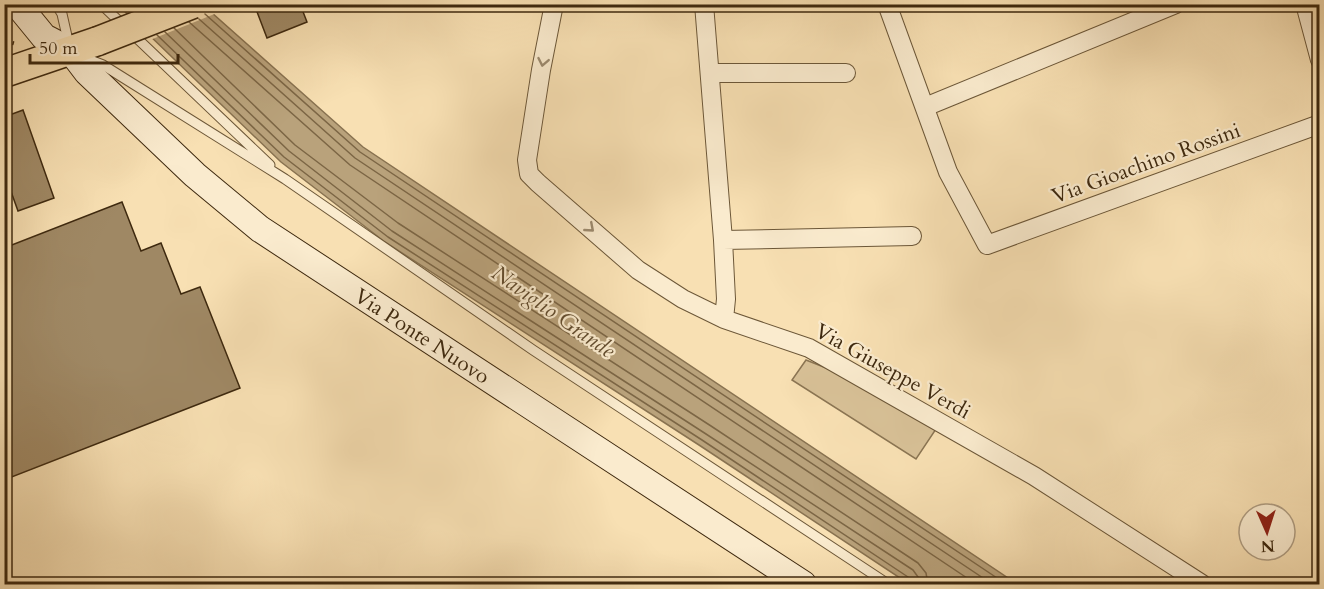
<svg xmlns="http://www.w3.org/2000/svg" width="1324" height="589" font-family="Cardo,serif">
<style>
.green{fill:#d8c197;stroke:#8b7553;stroke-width:1.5}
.water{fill:#b9a27b;stroke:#887250;stroke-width:1.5}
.pier{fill:#f8e0b3}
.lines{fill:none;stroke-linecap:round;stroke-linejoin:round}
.shore{stroke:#7c6645;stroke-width:1.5}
.building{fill:#9f8864;stroke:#3e290f;stroke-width:1.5}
.lane-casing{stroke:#6c5738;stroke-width:11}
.street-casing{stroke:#6c5738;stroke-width:20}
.secondary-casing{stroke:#3e290f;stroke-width:28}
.primary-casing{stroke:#3e290f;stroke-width:31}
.path{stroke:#3e290f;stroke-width:4;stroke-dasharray:1.5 3;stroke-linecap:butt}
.lane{stroke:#faebce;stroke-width:9}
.street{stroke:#faebce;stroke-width:18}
.secondary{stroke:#faebce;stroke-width:26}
.primary{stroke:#f8e0b3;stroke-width:28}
.primary-bridge-casing{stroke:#3e290f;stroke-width:31;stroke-linecap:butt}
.primary-bridge{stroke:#f8e0b3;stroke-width:28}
.oneway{stroke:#9c8a6e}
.labels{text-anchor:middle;stroke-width:4.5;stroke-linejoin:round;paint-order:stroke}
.street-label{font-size:21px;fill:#3e290f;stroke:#faebce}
.water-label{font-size:22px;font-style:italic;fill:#634d2f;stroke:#faebce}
</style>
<rect width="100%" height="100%" fill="#f8e0b3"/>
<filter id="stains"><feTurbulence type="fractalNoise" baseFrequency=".00333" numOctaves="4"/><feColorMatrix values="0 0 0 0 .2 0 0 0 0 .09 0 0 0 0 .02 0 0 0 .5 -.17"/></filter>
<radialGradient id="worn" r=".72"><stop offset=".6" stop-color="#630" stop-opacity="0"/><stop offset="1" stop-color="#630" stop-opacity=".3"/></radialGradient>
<path class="green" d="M806 360 859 381 936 429 916 459 792 380Z"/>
<path class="water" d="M118 5H203L363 147 1017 584H909L699 445 385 242 281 162Z"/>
<path class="pier" d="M157 4H207L217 13 150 40 126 17Z"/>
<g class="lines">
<path class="shore" d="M205 14 360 152 1006 584
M199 19 355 158 992 584
M189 22 350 165 976 584
M174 28 295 145 398 223 711 426 918 563 926 573 928 584
M165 32 289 151 392 231 706 434 913 570 918 577 919 584
M157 35 284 157 388 237 702 440 908 577 912 584"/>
</g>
<path class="building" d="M254 4H300L307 22 267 38Z
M23 110 54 198 18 211 4 172V117Z
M122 202 141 251 161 243 181 294 200 287 240 388 4 480V248Z"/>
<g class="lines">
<g class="lane-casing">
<path id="lane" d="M56 4 62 14 69 45
M101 4 270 165
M85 58 103 65 285 179 533 350 888 584"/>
</g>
<g class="street-casing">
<path id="street" d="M554 4 541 70 527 160 529 174 538 183 638 270 683 299 724 319 809 348 1034 476 1202 584
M704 4 723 240 726 299 724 319
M887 4 948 172 987 245 1320 124
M1305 4 1320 60
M710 73H846
M925 107 1176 4
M723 240 912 236"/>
</g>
<g class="secondary-casing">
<path id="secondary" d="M17 4 44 37 71 51 87 72 195 175 260 229 803 584"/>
</g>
<g class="primary-casing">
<path id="primary" d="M4 73 98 41"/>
</g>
<path class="path" d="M4 44 9 42 16 44"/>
<use href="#lane" class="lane"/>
<use href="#street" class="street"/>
<use href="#secondary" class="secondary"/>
<use href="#primary" class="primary"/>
<g class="primary-bridge-casing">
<path id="primary-bridge" d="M98 41 193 4"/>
</g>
<use href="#primary-bridge" class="primary-bridge"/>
</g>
<defs><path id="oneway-chevron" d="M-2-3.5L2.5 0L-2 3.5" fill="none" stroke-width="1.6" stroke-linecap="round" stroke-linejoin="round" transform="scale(1.5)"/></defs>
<g class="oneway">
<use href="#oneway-chevron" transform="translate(543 62) rotate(101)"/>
<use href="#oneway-chevron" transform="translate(590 228) rotate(41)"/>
</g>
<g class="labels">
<g class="street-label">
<text transform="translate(1146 163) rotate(-20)" y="7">Via Gioachino Rossini</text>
<text transform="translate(422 336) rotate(33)" y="7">Via Ponte Nuovo</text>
<text transform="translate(893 371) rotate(29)" y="7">Via Giuseppe Verdi</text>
</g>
<g class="water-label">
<text transform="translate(554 311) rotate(35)" y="8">Naviglio Grande</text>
</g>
</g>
<rect width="1324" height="589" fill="none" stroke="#f8e0b3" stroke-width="24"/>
<rect x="6" y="6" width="1312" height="577" fill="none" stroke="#3e290f" stroke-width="3"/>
<rect x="12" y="12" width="1300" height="565" fill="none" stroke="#3e290f" stroke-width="1.5"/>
<g transform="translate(1267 532) rotate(177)"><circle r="28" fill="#faebce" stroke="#af9d82" stroke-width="1.5"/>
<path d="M0-4.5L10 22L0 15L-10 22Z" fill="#8f2418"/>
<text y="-9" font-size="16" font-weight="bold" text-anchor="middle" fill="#3e290f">N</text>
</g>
<path d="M30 54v9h148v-9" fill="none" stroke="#3e290f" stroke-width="3"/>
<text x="39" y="54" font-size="18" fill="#3e290f" stroke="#faebce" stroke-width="4.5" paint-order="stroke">50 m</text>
<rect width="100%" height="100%" filter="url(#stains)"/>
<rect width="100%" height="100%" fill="url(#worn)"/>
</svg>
